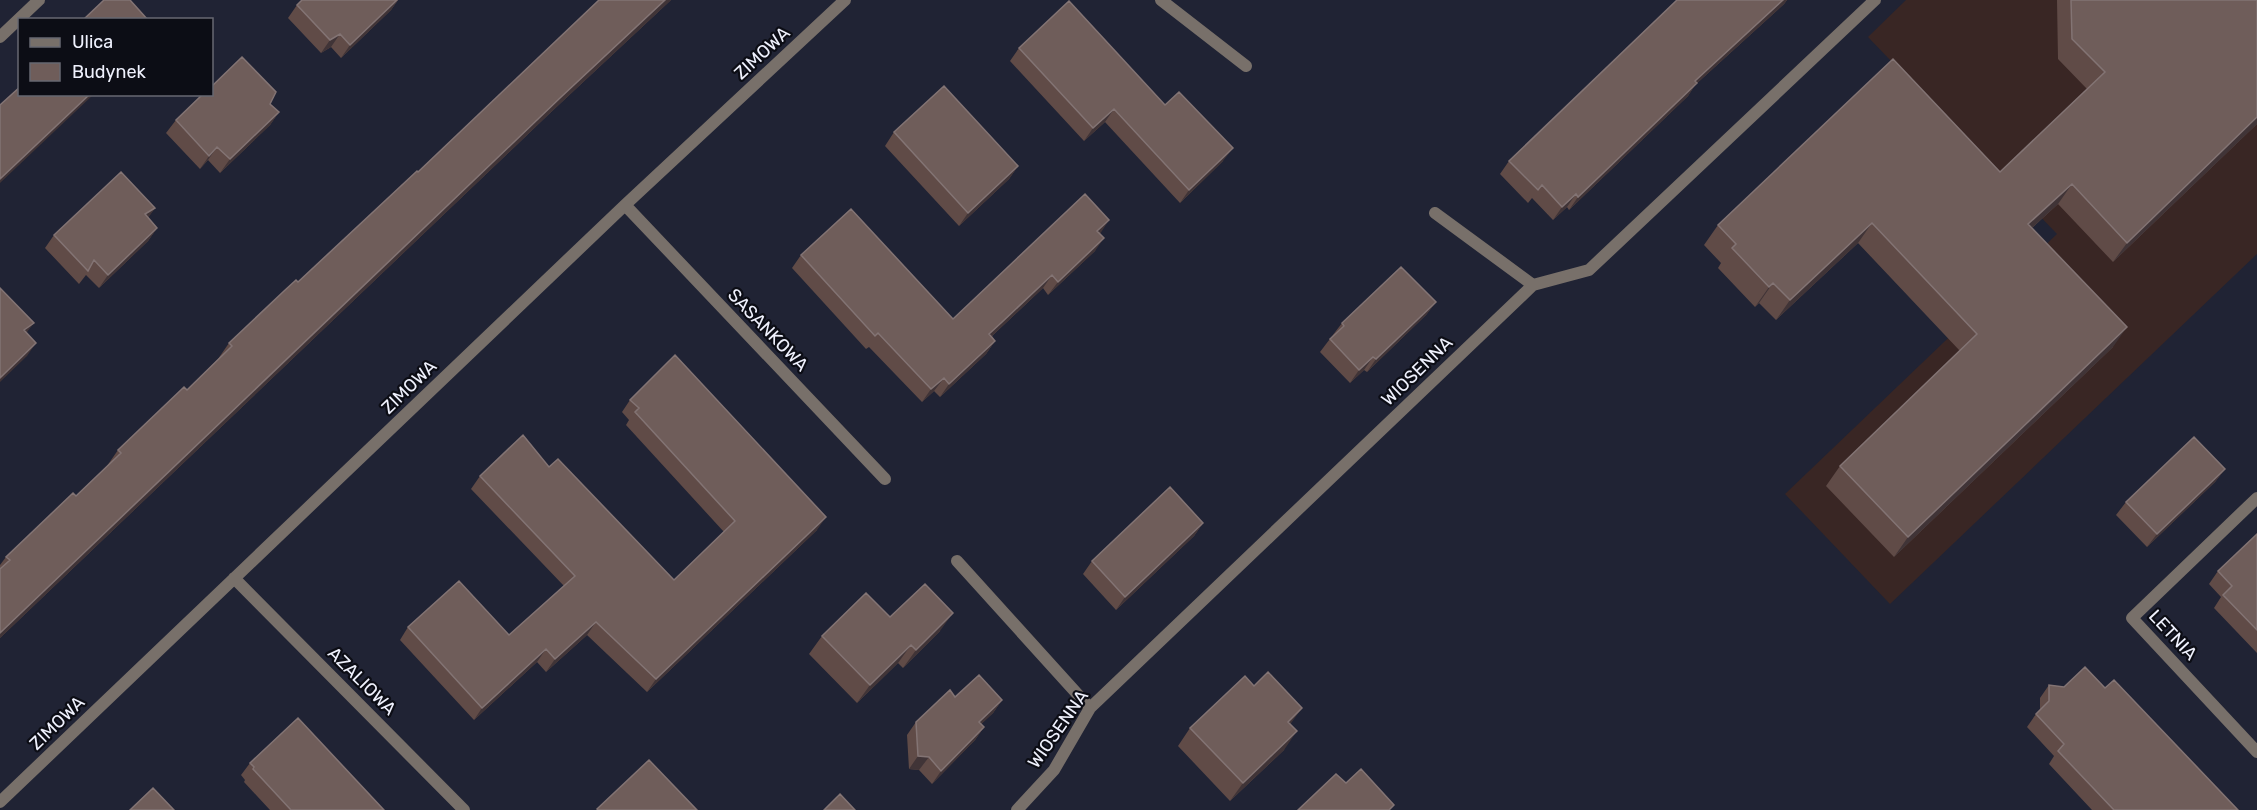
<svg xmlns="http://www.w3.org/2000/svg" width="2257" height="810" font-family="Rubik,sans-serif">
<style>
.commercial{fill:#392624}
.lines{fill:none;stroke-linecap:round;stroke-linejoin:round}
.minor{stroke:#78706a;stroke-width:12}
.wall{fill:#604b47}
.shaded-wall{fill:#403437}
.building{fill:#6f5d5a;stroke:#837474;stroke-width:1.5}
.labels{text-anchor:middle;stroke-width:4.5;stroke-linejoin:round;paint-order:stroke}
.street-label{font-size:18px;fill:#eff1fd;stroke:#0c0d15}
</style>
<rect width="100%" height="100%" fill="#202334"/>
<path class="commercial" d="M1906 0H2257V254L1890 604 1785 494 2057 234 1868 37Z"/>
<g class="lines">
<path class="minor" d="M1161 0 1246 66
M0 37 39 0
M625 205 885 479
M1435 213 1533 285
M2257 498 2132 618 2257 752
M957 561 1090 708
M234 578 464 810
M0 802 625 205 845 0
M1017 810 1054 770 1090 708 1533 285 1589 270 1875 0"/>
</g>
<path class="wall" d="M302 0H398L391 10 341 58 331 47 321 53 288 18 297 5Z
M599 0H671L549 114 0 638V565L6 557 76 496 107 466 118 450 187 390 218 359 229 343 298 282 418 172Z
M1677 0H1787L1784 4 1695 85 1688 96 1569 210 1567 207 1553 220 1532 198 1528 203 1500 174 1509 161Z
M2057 0H2257V124L2113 262 2058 204 2032 228 2113 347 1894 557 1826 486 1840 466 1960 351 1858 243 1776 320 1759 303 1755 307 1718 268 1721 263 1704 245 1718 225 2000 172 2087 89 2058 59Z
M1019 48 1165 105 1223 161 1180 203 1105 122 1084 141 1010 61Z
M270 104 279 112 270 125 220 173 208 160 200 169 166 133 176 120Z
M894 132 1018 166 1009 179 959 226 885 146Z
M155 208 148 217 157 228 148 241 99 288 86 275 79 284 45 248 54 235Z
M1100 234 1095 251 1048 295 1043 288 992 336 995 341 986 354 940 397 934 391 922 402 869 347 866 349 792 268 801 255 953 319Z
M1436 302 1426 315 1367 372 1364 370 1350 383 1320 352 1342 323Z
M630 400 817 530 647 692 587 635 546 672 537 662 474 720 400 640 408 627 509 635 564 586 471 489 480 476 674 580 724 532 626 425 629 420 622 412Z
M2225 469 2215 482 2147 547 2116 515 2126 502Z
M1203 523 1194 536 1116 610 1083 574 1092 561Z
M2257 534V653L2214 608 2221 597 2209 584 2218 571Z
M890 617 940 631 903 668 898 663 857 703 809 654 822 636Z
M2049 685 2064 687 2105 688 2238 810H2092L2049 764 2054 756 2027 727 2036 714 2040 710V698Z
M955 697 1002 700 993 713 981 724 984 727 975 740 932 784 919 770 909 769 907 735 916 722Z
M1290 724 1284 750 1230 801 1178 746 1190 728Z
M250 763 384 810H270L244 782 245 780 241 775Z"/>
<path class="shaded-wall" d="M397 0H398L391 10 341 58 350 45Z
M665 0H671L549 114 0 638V633L560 98Z
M1783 0H1787L1784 4 1695 85 1688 96 1569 210 1578 197 1695 81Z
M340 34 331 47 321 53 330 40Z
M90 94H94L0 183V179Z
M1114 109 1105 122 1084 141 1093 128Z
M279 112 270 125 220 173 230 159Z
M2257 117V124L2113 262 2127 243Z
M217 147 208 160 200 169 209 156Z
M1233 148 1223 161 1180 203 1189 190Z
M1018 166 1009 179 959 226 968 213Z
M2072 184 2058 204 2014 244 2028 224Z
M1576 194 1567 207 1553 220 1562 207Z
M155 208 146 221 145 214Z
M1109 220 1100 234 1088 244 1097 231Z
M1872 223 1858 243 1776 320 1790 300Z
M157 228 148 241 99 288 108 275Z
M1104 238 1095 251 1048 295 1058 282Z
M1052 275 1043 288 980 347 989 334Z
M1773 283 1759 303 1755 307 1769 287Z
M1436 302 1426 315 1367 372 1376 359Z
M34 323 24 336V330Z
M2127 327 2113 347 1894 557 1908 537Z
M995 341 986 354 940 397 949 384Z
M36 343 27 356 0 382V378Z
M1373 357 1364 370 1350 383 1359 370Z
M944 378 934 391 922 402 931 389Z
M2225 469 2215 482 2147 547 2157 534Z
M826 517 817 530 647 692 656 679Z
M1203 523 1194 536 1116 610 1125 597Z
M953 613 940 631 903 668 916 650Z
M596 622 587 635 546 672 555 659Z
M911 645 898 663 857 703 870 685Z
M546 649 537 662 474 720 482 708Z
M1002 700 993 713 970 735 979 722Z
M1302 708 1289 726 1288 722Z
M984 727 975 740 932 784 941 771Z
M1297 731 1284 750 1230 801 1243 783Z
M918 756 929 757 919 770 909 769Z"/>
<path class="building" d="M104 0H130L148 20H83Z
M302 0H397L350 45 340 34 330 40 297 5Z
M599 0H665L560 98 0 633V569L10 560 6 557 73 493 76 496 121 453 118 450 184 387 187 390 232 346 229 343 284 291 296 280 298 282 417 171 418 172Z
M1677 0H1783L1695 81 1697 83 1578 197 1576 194 1562 207 1542 185 1538 190 1509 161Z
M2071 0H2257V117L2127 243 2072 184 2028 224 2127 327 1908 537 1840 466 1977 334 1872 223 1790 300 1773 283 1769 287 1732 248 1736 244 1718 225 1893 59 2000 172 2105 72 2072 39Z
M1069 1 1165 105 1179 92 1233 148 1189 190 1114 109 1093 128 1019 48Z
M242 57 276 92 270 104 279 112 230 159 217 147 209 156 176 120 203 94H212V86Z
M944 86 1018 166 968 213 894 132Z
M20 87V94H90L0 179V105Z
M121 172 155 208 145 214 157 228 108 275 94 260 88 271 54 235Z
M1085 194 1109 220 1097 231 1104 238 1058 282 1052 275 1001 323 989 334 995 341 949 384 944 378 931 389 878 333 875 336 801 255 851 209 953 319Z
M1401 267 1436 302 1376 359 1373 357 1359 370 1330 339 1344 326 1342 323Z
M0 288 34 323 24 330 36 343 0 378Z
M675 355 826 517 656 679 596 622 555 659 546 649 482 708 408 627 459 581 509 635 575 576 480 476 523 435 549 467 558 459 674 580 735 521 635 412 639 408 630 400Z
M2194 437 2225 469 2157 534 2126 502Z
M1170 487 1203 523 1125 597 1092 561Z
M2257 534V630L2223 595 2232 586 2218 571Z
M925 584 953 613 916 650 911 645 870 685 822 636 866 593 890 617Z
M2085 667 2105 688 2114 680 2238 810H2114L2058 751 2064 744 2036 714 2049 701V685L2064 687Z
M1268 672 1302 708 1288 722 1297 731 1243 783 1190 728 1245 676 1254 686Z
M979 675 1002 700 979 722 984 727 941 771 929 757 918 756 916 722 950 690 955 697Z
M298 718 384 810H291L253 769 254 767 250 763Z
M649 760 697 810H598L597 809Z
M1361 769 1394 805 1389 810H1298L1336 774 1346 783Z
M153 788 174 810H130Z
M840 794 855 810H824Z"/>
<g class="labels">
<g class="street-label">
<text transform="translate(762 53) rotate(-43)" y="6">ZIMOWA</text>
<text transform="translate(768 330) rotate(46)" y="6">SASANKOWA</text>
<text transform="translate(1417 371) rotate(-44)" y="6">WIOSENNA</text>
<text transform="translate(409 387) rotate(-44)" y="6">ZIMOWA</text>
<text transform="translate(2173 635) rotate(47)" y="6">LETNIA</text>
<text transform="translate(362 681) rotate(45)" y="6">AZALIOWA</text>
<text transform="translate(57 723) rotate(-44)" y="6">ZIMOWA</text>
<text transform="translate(1058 729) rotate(-55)" y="6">WIOSENNA</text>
</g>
</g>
<rect x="18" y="18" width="195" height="78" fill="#0c0d15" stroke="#676872" stroke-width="1.5"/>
<rect x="30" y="38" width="30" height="9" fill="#78706a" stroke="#676872" stroke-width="1.5"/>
<text x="72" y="48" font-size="18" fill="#eff1fd">Ulica</text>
<rect x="30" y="63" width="30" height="18" fill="#6f5d5a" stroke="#676872" stroke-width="1.5"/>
<text x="72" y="78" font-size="18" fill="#eff1fd">Budynek</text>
</svg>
